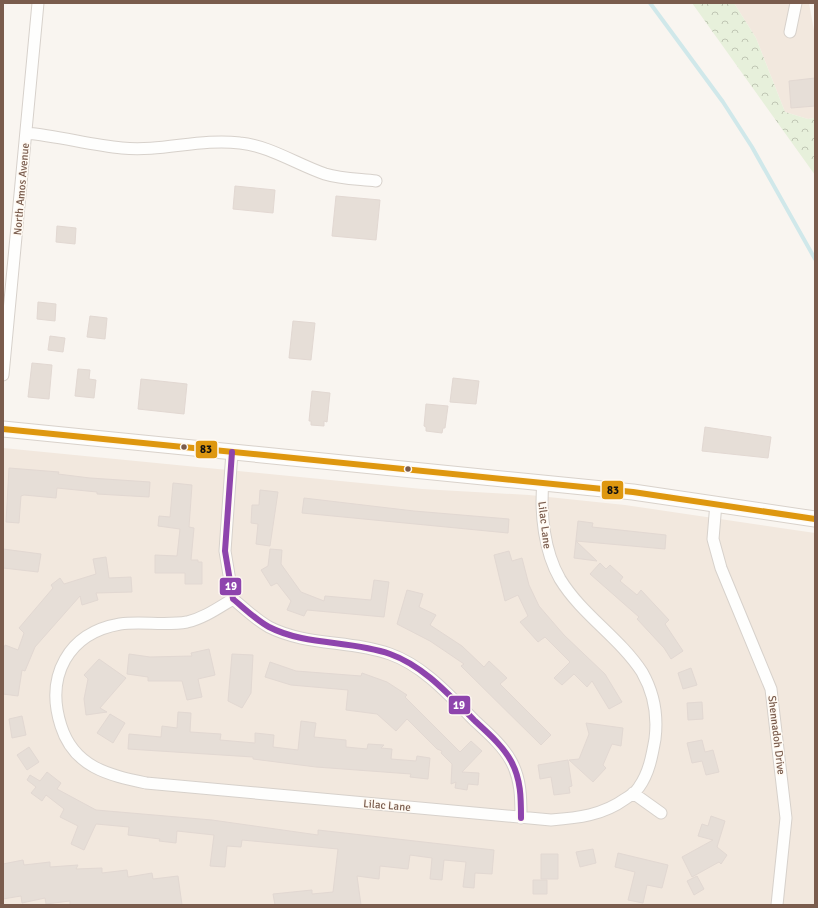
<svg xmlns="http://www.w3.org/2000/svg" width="818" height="908" font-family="Signika,sans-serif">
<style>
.residential{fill:#f2e8de}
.forest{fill:url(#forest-crowns)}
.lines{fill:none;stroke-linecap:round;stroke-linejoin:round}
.stream{stroke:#d0e8ea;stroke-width:4}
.building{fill:#e6ded7;stroke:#e2d8d2}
.minor-casing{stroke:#d7d1cb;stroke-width:13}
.secondary-casing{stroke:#d9d2cb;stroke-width:17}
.minor{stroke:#fefefd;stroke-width:11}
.secondary{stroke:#fefefd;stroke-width:15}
.bus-1-casing{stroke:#fffaf3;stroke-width:9}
.bus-2-casing{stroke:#fffaf3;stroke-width:9}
.bus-1{stroke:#de970f;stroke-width:6}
.bus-2{stroke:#8e44ad;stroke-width:6}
.bus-dot{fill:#7a5c4d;stroke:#fffaf3;stroke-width:1.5}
.labels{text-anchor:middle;stroke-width:3;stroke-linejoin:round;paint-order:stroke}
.street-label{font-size:11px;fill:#7a5c4d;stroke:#fffaf3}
.line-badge{stroke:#fffaf3;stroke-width:1.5}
.badge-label{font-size:11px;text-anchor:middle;font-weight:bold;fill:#fff}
.pale-badge-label{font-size:11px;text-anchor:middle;font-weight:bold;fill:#111}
</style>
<defs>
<pattern id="forest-crowns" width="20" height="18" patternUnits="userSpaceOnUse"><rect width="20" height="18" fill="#e7f0db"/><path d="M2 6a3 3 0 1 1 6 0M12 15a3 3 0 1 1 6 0" fill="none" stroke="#c0c6b4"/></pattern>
</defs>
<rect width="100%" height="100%" fill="#f9f5f0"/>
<path class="residential" d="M734 3H809L815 36V118L808 119 785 112 756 38Z
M3 448 422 489 529 495 625 505 815 533V905H3Z"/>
<path class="forest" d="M692 3H734L756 38 785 112 808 119 815 118V175Z"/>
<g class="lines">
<path class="stream" d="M650 3 723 102 752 147 815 259"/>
</g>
<path class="building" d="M815 78V106L791 108 789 81Z
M235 186 275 190 273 213 233 209Z
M336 196 380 200 376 240 332 236Z
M57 226 76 228 75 244 56 242Z
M38 302 56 304 55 321 37 319Z
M90 316 107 318 105 339 87 337Z
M293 321 315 323 311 360 289 358Z
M50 336 65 338 63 352 48 350Z
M32 363 52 365 49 399 28 397Z
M78 369 90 370 89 379 96 380 94 398 75 396Z
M453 378 479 381 476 404 450 402Z
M141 379 187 384 184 414 138 409Z
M312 391 330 393 327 422 324 421V426L311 425V421H309Z
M426 404 448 406 445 428H443L442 433 426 431V427L424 426Z
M705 427 771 437 768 458 702 451Z
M9 468 59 472 58 474 90 478 150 482 149 497 97 494V492L57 488 56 498 24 495 21 496 19 523 6 522Z
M173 483 192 485 189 527 194 528 191 560H198V562H202V584H185V573H155V555L177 556 180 529 158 526 159 516 170 517Z
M260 490 278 492 270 546 256 544 258 524 251 523 252 505H259Z
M304 498 414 511 509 519 508 533 302 513Z
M578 521 593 523 592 527 666 535 665 549 576 541 597 561 574 558Z
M3 549 41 554 38 572 3 568Z
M270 549 282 550 281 564 301 592 324 601 325 596 371 600 374 580 389 582 384 617 307 610 304 616 287 610 291 601 277 583 271 586 261 570 268 566Z
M509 551 512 561 522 558 529 585 539 606 564 635 605 674 622 702 609 709 592 681 587 687 574 674 562 685 554 678 570 662 545 637 538 642 520 622 528 616 518 595 505 601 494 555Z
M106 557 109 578 131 577 132 592 96 593 98 600 82 605 80 596 35 647 25 671 22 670 18 696 3 694V652L5 645 18 650 24 633 19 628 53 588 51 585 60 578 64 584 96 574 93 559Z
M600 563 606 569 610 565 623 577 620 581 637 595 641 590 669 620 665 624 683 651 671 659 664 648 637 619 639 617 590 574Z
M407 590 423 594 419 607 436 615 430 625 462 646 484 667 489 661 507 678 500 684 551 735 541 745 461 666 464 664 430 641 397 624Z
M209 649 215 675 198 679 202 697 187 700 182 681H148V677L127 674 129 654 150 657 192 656 191 653Z
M232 654 253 655 251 693 242 708 228 701Z
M99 659 126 678 100 708 107 712 86 715 84 699 88 679 84 675Z
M270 662 296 671 361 676 362 673 387 682 407 695 405 697 460 752 471 741 482 751 462 772 479 773 478 785 468 784 467 790 455 788 456 782 451 784 452 764 441 753 442 751 437 749 407 719 396 731 377 714 346 710 348 690 291 685 265 677Z
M691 668 697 685 683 689 678 673Z
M702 702 703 719 688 720 687 703Z
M178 712 191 713 190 732 221 734 220 740 255 743V733L274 735 273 747 298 750 301 721 316 723 314 737 346 740V747L367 749 368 744 384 745 381 748 392 749 391 759 416 761 417 756 430 758 428 779 410 777 411 774 316 767 253 759V757L128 749 129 734 161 737 162 726 177 728Z
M110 714 125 723 113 743 97 733Z
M22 716 26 735 12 738 9 719Z
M586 723 623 728 621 746 612 744 603 765 606 768 593 782 569 760 579 759 589 734Z
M702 740 705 752 713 750 719 772 706 775 702 761 692 763 687 743Z
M29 747 39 762 27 770 17 755Z
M568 760 572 786 569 787 570 793 554 795 551 777 540 779 538 765Z
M47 772 61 783 57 789 96 810 212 820 318 835V830L494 850 492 874 475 873 474 888 463 887 466 862 444 860 442 880 430 879 432 858 410 855 408 869 380 866 379 879 357 876 361 905H275L273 894 312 890V894L333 892 338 849 242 840 241 847 227 846 225 867 210 866 214 835 177 831 176 843 159 841 160 839 128 835 129 827 96 824 84 850 71 844 78 826 60 817 64 809 46 795 42 801 31 793 36 787 27 780 30 775 40 781Z
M711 816 725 821 717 847 727 855 721 864 719 862 692 877 682 857 713 840 698 836 702 824 708 826Z
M593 849 596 863 580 867 576 852Z
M618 853 668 865 662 888 647 885 643 903 628 900 635 872 615 867Z
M541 854H558V879H541Z
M23 860 24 865 50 862V867L78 865 76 869 102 868V873L127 870 128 877 152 873 153 879 178 876 182 905H70V901L46 904 45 898 22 903 21 896 3 899V864Z
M697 876 704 889 694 895 687 881Z
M533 880H547V894H533Z"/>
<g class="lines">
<g class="minor-casing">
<path id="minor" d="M790 32 796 3
M26 133C59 136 90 145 122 148 162 152 200 138 240 143 270 146 296 164 325 174 341 179 360 179 376 181
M3 375 38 3
M232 452 225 551 233 599C244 608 256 620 269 627 306 646 351 640 390 654 424 666 450 696 475 721 488 733 503 746 511 761 521 779 521 798 521 818
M716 503 713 539 721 568 771 689 786 818 777 905
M233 599C218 608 204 618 187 622 165 626 142 621 120 624 68 633 45 676 61 726 74 767 108 775 146 783L551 820C578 818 603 815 625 799 630 796 636 792 639 787 649 773 652 756 655 739 658 715 654 693 642 672 619 637 582 615 560 579 544 551 540 513 543 482
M633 793 661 813"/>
</g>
<g class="secondary-casing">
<path id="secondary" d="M3 429 633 492 815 519"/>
</g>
<use href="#minor" class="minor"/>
<use href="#secondary" class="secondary"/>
<g class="bus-1-casing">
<path id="bus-1" d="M3 429 633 492 815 519"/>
</g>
<g class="bus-2-casing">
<path id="bus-2" d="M232 452 225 551 233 599C244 608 256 620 269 627 306 646 351 640 390 654 424 666 450 696 475 721 488 733 503 746 511 761 521 779 521 798 521 818"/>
</g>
<use href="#bus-1" class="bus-1"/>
<use href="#bus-2" class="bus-2"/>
</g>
<g class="bus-dot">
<circle cx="184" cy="447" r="3.5"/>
<circle cx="408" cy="469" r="3.5"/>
</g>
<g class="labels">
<g class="street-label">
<text transform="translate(21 189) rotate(-85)" y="4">North Amos Avenue</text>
<text transform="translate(545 525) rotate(83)" y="4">Lilac Lane</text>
<text transform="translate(777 735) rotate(83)" y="4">Shennadoh Drive</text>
<text transform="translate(387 805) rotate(5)" y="4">Lilac Lane</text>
</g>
</g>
<g class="line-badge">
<rect x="195" y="440" width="23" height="19" rx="4" fill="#de970f"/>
<rect x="601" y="480" width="23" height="20" rx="4" fill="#de970f"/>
<rect x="219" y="577" width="23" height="19" rx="4" fill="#8e44ad"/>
<rect x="448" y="695" width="23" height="20" rx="4" fill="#8e44ad"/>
</g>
<g class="badge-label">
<text x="231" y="590">19</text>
<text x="459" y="709">19</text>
</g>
<g class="pale-badge-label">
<text x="206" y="453">83</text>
<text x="613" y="494">83</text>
</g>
<rect width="818" height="908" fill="none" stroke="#7a5c4d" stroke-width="8"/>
</svg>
